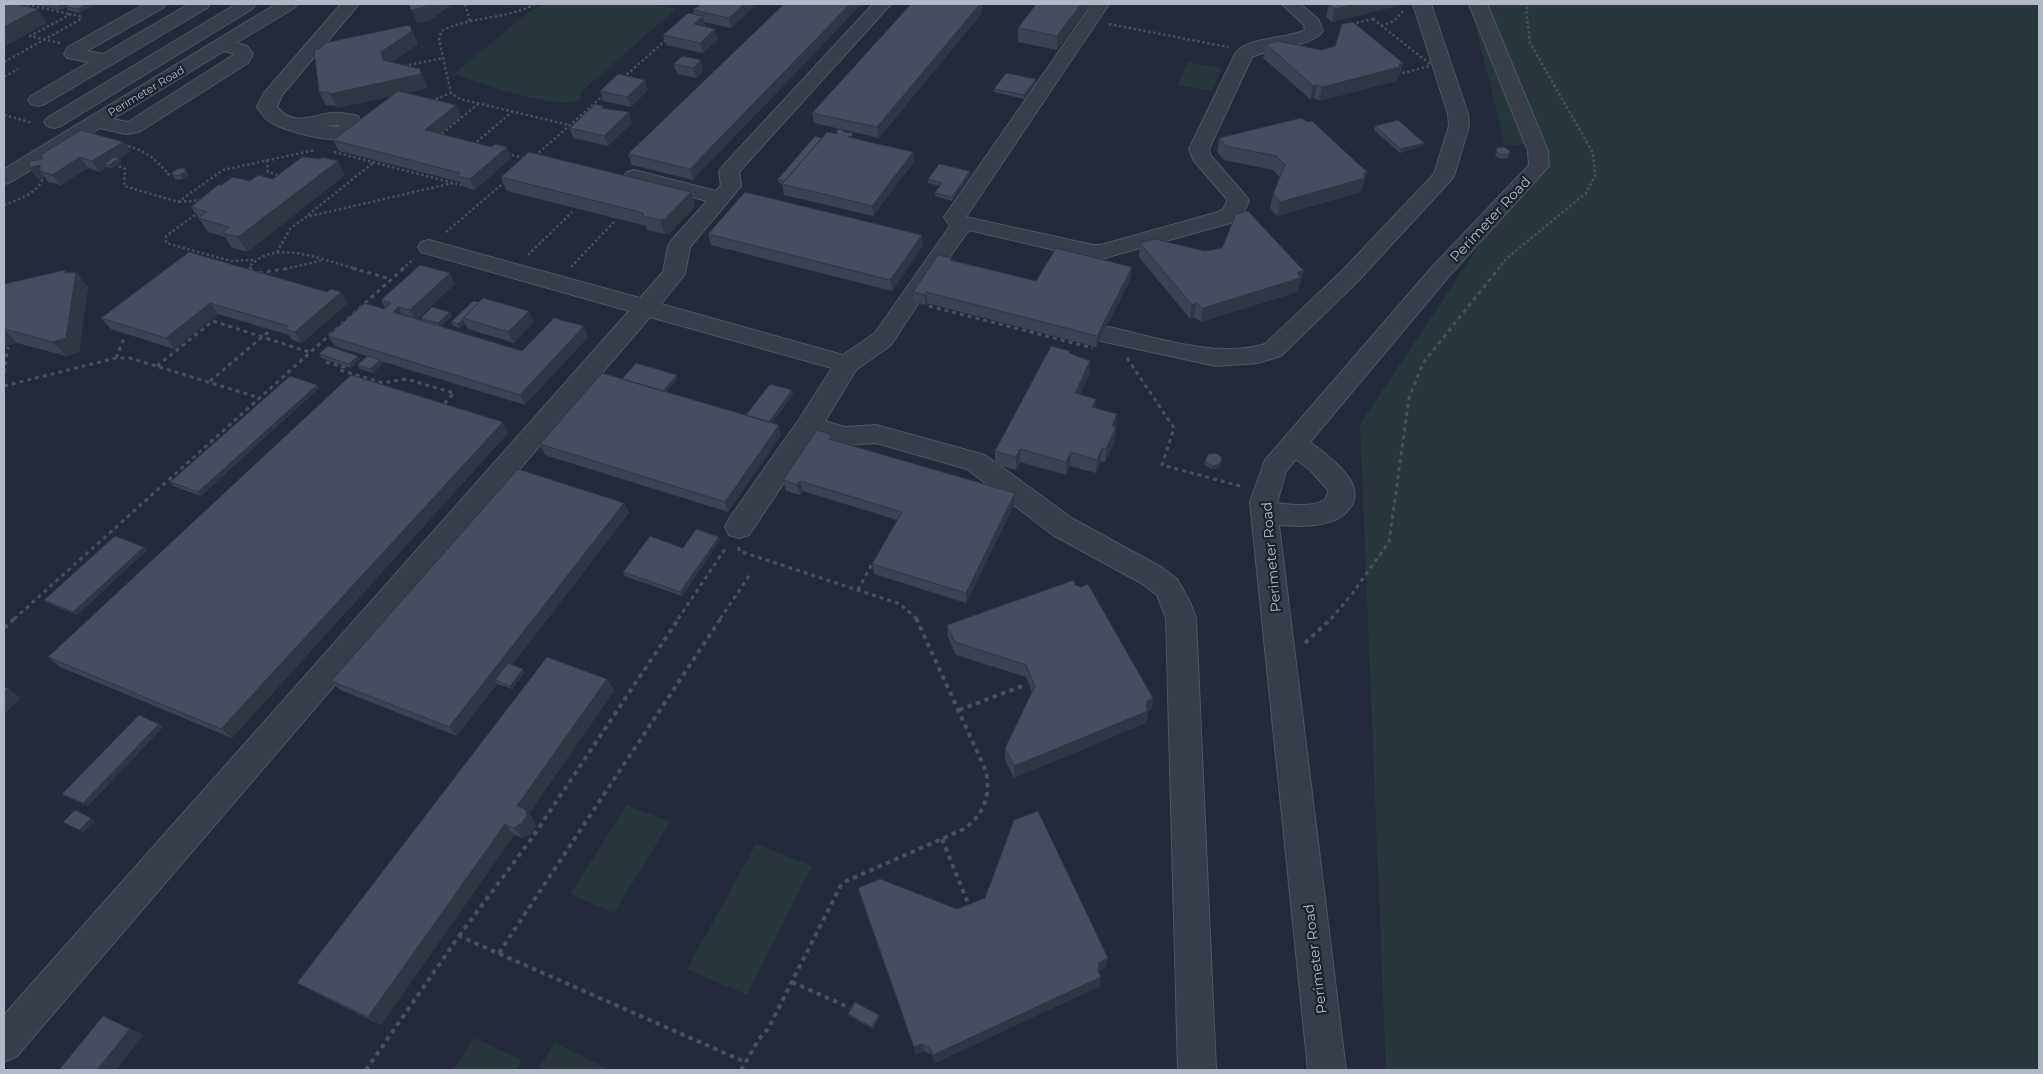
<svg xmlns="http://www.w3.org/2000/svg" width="2043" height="1074" font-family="Montserrat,sans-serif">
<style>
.green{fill:#27373b}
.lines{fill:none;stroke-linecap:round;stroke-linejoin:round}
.minor-casing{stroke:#4f5561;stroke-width:2}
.path-far2{stroke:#435357;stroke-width:2.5;stroke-dasharray:2.5 2.5;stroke-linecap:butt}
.path-far1{stroke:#435357;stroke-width:3;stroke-dasharray:4 4;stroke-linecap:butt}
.path{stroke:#435357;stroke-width:4;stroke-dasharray:4.5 4.5;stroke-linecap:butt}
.minor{fill:#373d49;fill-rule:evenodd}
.wall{fill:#3b4251}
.shaded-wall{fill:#303642}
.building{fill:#454d5e;stroke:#303642}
.labels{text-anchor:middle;stroke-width:4.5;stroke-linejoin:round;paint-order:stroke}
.far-street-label{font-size:11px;fill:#b2b8c5;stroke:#1c222e}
.street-label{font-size:14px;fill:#b2b8c5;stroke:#1c222e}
</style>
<rect width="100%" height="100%" fill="#242a39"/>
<path class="green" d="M543 4H653L676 9 582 91 581 99C562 113 478 82 454 74L527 13Z
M1470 4H2039V1070H1386L1360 424 1548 142 1505 146Z
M1188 62 1222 68 1212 91 1177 85Z
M627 805 670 822 614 913 570 894Z
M756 844 812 866 747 995 687 969Z
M474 1038 522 1060 516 1070H453Z
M555 1043 610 1070H537Z"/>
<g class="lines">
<g class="minor-casing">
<path id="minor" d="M145 4H166L163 8 87 51 103 54 189 4H210L207 8 45 104 38 106 31 104 28 100 31 96 89 62 67 58 64 54 68 47Z
M236 4 255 5 252 9 61 126 54 128 47 126 44 122 47 118Z
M276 4H297L294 8 236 43 247 46 253 54 248 63 139 132 125 134 100 128 11 182 4 184V169ZM224 51 235 54 128 122 113 119Z
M341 4H359L282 95 277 107C294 127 309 116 331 113 339 112 349 114 358 116L362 125C359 129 355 134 351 136 336 146 285 131 270 122 264 118 261 113 257 107L264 93ZM332 125H340L338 127 325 126Z
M873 4H891L739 172 741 186 690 247 685 274 661 304 843 355 875 333 950 226 944 217 1092 4H1109L966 217 1093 245H1101L1218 212 1224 208 1227 201 1226 198 1194 161 1189 149 1235 54C1247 36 1286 40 1305 30L1304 25 1282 4H1300L1318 19 1323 31C1312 47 1270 47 1252 57L1209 149 1211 156 1246 196 1249 201 1241 217 1234 222 1101 259H1093L969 230 936 276 891 345 856 370 825 421 845 427 876 425 985 455 1073 519 1161 567 1177 579 1190 602 1196 618 1216 1070H1178L1166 618 1157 595 1141 583 1053 535 967 469 876 443 845 445 815 436 749 535 739 538 729 535 725 527 729 519 800 418 832 368 650 317 17 1056 4 1062V1015L629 311 421 252 418 247 421 242 429 240 640 298 663 272 668 246 671 241 707 201 627 180 624 176 627 172 634 170 716 191 721 185 719 171 722 167Z
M1413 4H1431L1468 114 1469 126 1454 176 1451 180 1358 281 1281 356 1258 363 1216 366 1101 341 1097 335 1101 329 1109 327C1154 337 1220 359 1265 344L1342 271 1434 174 1449 126 1448 114Z
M1469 4H1487L1548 151 1549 166 1449 276 1310 442C1323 451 1351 473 1354 489 1358 507 1341 520 1325 523 1310 527 1295 526 1279 525L1346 1070H1308L1250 502 1265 460 1433 266 1529 165 1528 151ZM1296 459 1311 471 1328 490 1326 499C1311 508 1294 505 1277 503L1286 471Z"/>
</g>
<path class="path-far2" d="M22 4 70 14
M465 4 470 21
M535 4C505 20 471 16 441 31L439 40 451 93 460 99 569 125
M1373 19 1430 64 1429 66 1404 73 1347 25Z
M1109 24 1228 47
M1381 26 1394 21 1403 11
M60 43 30 36 71 14 83 17
M4 62 83 18
M404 66 443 58
M4 77 18 69
M623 78 667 39
M431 101 451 93
M4 115 33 123
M438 137 478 104
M473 145 512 112
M128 146C151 153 153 159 169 174L165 177
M334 152 461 185
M507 154 525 158
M535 156 605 94
M267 160 268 172 280 176
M119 166 125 169 124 186 178 202 223 170 315 150
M179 202 202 200
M4 205C20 199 39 193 44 175
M199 212 166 236V243L231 261 253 260
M308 215 374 162
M446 232 506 181
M277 252 290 229 306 217 453 183
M528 255 572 212
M571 267 614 222
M251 269 249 267C275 237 324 261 357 269
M285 269 324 260
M402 269 414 259
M1498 269 1506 259 1586 193 1595 176 1593 153 1530 43 1526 9 1530 4"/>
<path class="path-far1" d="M250 268 253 272
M352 268 390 279
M259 273 290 268
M929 306 1093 348
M116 358 125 336
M1127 358 1174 428 1162 465 1244 487
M326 362 344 367 340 370 383 383 406 379 454 393 442 406
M157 366 213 321 309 352
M4 373 8 347
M210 381 268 332
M4 386 116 358H130L260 398
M739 547V551L900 604 917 619
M858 590 873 562
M14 619 404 268
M678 619 727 546
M720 619 751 573
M1331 619 1352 594 1389 542 1409 398 1423 363 1499 268"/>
<path class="path" d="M4 628 15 618
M1305 643 1332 618
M959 710 1025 685
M942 839 970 908
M459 936 532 838 679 618
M499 953 721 618
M792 982 850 1008
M366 1070 459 936 745 1062
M741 1070 759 1039 768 1029 842 883 964 829C984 814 991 796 986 771L916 618"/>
<use href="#minor" class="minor"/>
</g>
<path class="wall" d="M32 4H96L80 13 68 10 66 7 60 10Z
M701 4H757L731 28 704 22 705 26 718 39 703 53 666 45 663 35 694 15 693 10Z
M784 4 693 180 632 165 628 154Z
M1036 4H1090L1057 50 1018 42V28Z
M1329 4H1401L1400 5 1332 22 1326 17Z
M982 13 879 138 840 129 854 138 914 162 873 216 784 195 782 184 779 183 778 179 822 138 837 134 840 129 814 123 812 113Z
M416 39 418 44 392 62 426 83 427 88 405 93 461 116 439 134 511 158 475 190 462 186 460 182 339 151 333 140 392 96 337 108 336 106 326 105 319 92Z
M1266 44 1399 77H1398L1396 81 1319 101 1314 98 1310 99 1263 58Z
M682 56 703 71 696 78 677 74 674 64Z
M1036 79V82L1024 99 994 92V89Z
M648 90 631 107 603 101 600 91Z
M603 106 604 108 629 112 632 123 608 146 573 138 570 128Z
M1375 126 1424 143 1423 146 1400 153 1374 130Z
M1219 138 1367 172 1361 192 1277 216 1270 208 1273 194 1280 177 1273 170 1224 160 1217 152Z
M124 143 129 148 128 149 130 152 120 159 121 162 112 168 107 167 100 172 88 168 61 185 48 182 45 177 38 179 29 168Z
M1497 148 1509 154 1508 158 1501 159 1495 156Z
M184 168 188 175 183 179 176 180 172 173Z
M345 175 247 252 231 247 225 237 208 232 191 207 221 185 273 179Z
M970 175 952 201 935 196V193L940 186 928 183V179Z
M501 177 695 206 670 233 665 234 647 230 646 226 507 191Z
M708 234 923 245 892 291 711 245Z
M1140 243 1300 285 1298 286 1297 292 1201 322 1194 317 1190 319 1139 257Z
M189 252 348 303 302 343 292 340 289 335 218 314 174 349 111 329 101 318Z
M952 260 1036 281 1131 278 1096 347 927 303 926 305 914 302 913 292Z
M67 273 88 287 79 352 66 356 17 343 4 346V284Z
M455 284 417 319 422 321 421 318 450 312 452 316 441 326 522 351 588 337 525 405 381 361 383 363 373 373 360 369 357 365 367 356 335 346 328 336 384 309 385 308 381 300Z
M473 301 534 322 514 343 468 329 465 323 459 328 453 326 451 322Z
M319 354 360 359 351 368 321 358Z
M1070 354 1089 375 1080 394 1095 408 1117 414 1115 441 1105 462 1101 461 1096 473 1070 466 1066 475 1020 462 1016 470 995 464V451Z
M678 378 666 392 746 415 792 390 793 394 772 423 781 435 728 512 545 455 540 444 622 379Z
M319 388 201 496 173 486 170 482Z
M503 422 508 433 232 738 60 667 48 657Z
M832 435 833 440 1015 503 966 603 874 574 872 564 897 520 803 491 800 495 786 491 783 480Z
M1222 458 1220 468 1211 469 1204 464 1205 461Z
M624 503 629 513 512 665 525 672 512 689 497 684 457 736 340 690 331 681Z
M719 537 720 540 682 596 624 576 623 572 683 548Z
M144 547 147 550 77 615 48 603 44 600Z
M1075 585 1153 698 1151 710 1148 711 1146 723 1014 778 1005 760V748L1032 692 1026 677 956 655 948 637 947 625Z
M607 679 614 691 529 813 534 820 536 826 531 834 523 838 514 835 381 1025 312 991 297 983Z
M163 727 88 806 67 797 62 794Z
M861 898 957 909 1106 967 1098 971 1100 986 935 1063 932 1055 924 1051 916 1054Z
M848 1014 879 1015V1017L873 1029 849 1016Z"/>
<path class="shaded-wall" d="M63 4H72L60 10 57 7Z
M87 4H96L80 13 77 9Z
M429 4H453L429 21 417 23 411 10Z
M505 4H515L506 6Z
M744 4H757L731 28 729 18Z
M850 4H862L693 180 690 169Z
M980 4H982V13L879 138 877 127Z
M1081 4H1090L1057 50V36Z
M1355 4H1401L1400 5 1332 22 1335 9Z
M38 9 47 23 4 47V27Z
M703 16 705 27 694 24Z
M410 25 418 44 388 65 383 60 381 52Z
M715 29 718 39 703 53 700 43Z
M701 60 703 71 696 78 693 68Z
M1403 63 1399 77H1398L1396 81 1319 101 1322 87Z
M420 69 426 83 427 88 337 108 330 94Z
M1036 79V82L1024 99V95Z
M645 80 648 90 631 107 627 97Z
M1317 85 1314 98 1310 99 1313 86Z
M456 105 461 116 430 141 425 130Z
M629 112 632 123 608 146 604 136Z
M123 142 125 145 127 144 129 148 128 149 130 152 120 159 121 162 112 168 109 165 105 164 107 167 100 172 92 161Z
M1424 143 1423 146 1400 153 1401 149Z
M507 147 511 158 475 190 470 179Z
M913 152 914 162 873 216 872 206Z
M80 157 88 168 61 185 52 175Z
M338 161 345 175 247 252 238 237Z
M40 165V171L45 177 38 179 29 168Z
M970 171V175L952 201V197Z
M186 172 188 175 183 179 180 175Z
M1367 172 1361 192 1277 216 1280 202Z
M691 192 695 206 670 233 665 234 660 220Z
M922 235 923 245 892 291 890 280Z
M1132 267 1131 278 1096 347 1097 336Z
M65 270 75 282 76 272 88 287 79 352 66 356 53 342Z
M1304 271 1300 285 1298 286 1297 292 1201 322 1203 308Z
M450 273 455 284 416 321 410 310Z
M341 292 348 303 302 343 295 332Z
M926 292 927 303 926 305 925 295Z
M210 303 218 314 174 349 166 338Z
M1196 303 1194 317 1190 319 1192 305Z
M398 307 405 317 393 312Z
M529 311 534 322 514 343 508 332Z
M450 312 452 316 440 327 438 323Z
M463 319 465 323 459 328 458 324Z
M584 326 588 337 525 405 520 395Z
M4 329 17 343 4 346Z
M358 356 360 359 351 368 349 364Z
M380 360 383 363 373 373 370 369Z
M1090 361 1089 375 1074 407 1075 393Z
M677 375 678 378 660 400 658 397Z
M317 385 319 388 201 496 198 492Z
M792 390 793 394 766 431 765 427Z
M1096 399 1095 413 1092 407Z
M1117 414 1115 441 1105 462 1106 449 1112 426Z
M503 422 508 433 232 738 221 729Z
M779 425 781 435 728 512 725 502Z
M1102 448 1101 461 1096 473 1097 460Z
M1020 449V462L1016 470V457Z
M1071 452 1070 466 1066 475V462Z
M1220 464V468L1211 469 1212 466Z
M800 481 803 491 800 495 797 485Z
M1015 493V503L966 603V593Z
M624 503 629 513 499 682 495 680 497 684 457 736 449 727Z
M719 537 720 540 682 596 680 592Z
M144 547 147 550 77 615 73 612Z
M523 669 525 672 512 689 510 686Z
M607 679 614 691 529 813 534 820 536 826 531 834 523 838 513 828 517 806Z
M8 688 21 698 4 714V693Z
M1153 698 1151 710 1148 711 1146 723 1014 778V766Z
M159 724 163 727 88 806 83 803Z
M91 818 95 821 83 833 79 830Z
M505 824 514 835 381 1025 368 1017Z
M1108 958 1106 967 1098 971 1099 963Z
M1101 977 1100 986 935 1063 933 1055Z
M879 1015V1017L873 1029 872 1027Z
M103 1016 144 1035 116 1070H97Z
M922 1044 924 1051 916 1054 914 1047Z"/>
<path class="building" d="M4 4H16L38 9 4 27Z
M44 4H63L57 7Z
M70 4H87L77 9 65 7Z
M409 4H429L424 7 411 10Z
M701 4H744L729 18 693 10Z
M784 4H850L690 169 628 154Z
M911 4H980L877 127 812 113Z
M1036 4H1081L1057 36 1018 28Z
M1329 4H1355L1335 9Z
M688 13 703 16 694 24 715 29 700 43 663 35Z
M1353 22 1403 63 1399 64 1400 67 1322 87 1317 85 1313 86 1266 44 1278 41 1322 50 1335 46 1342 24Z
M410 25 412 31 381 52 383 60 420 69 421 74 330 94 329 92H319L314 50 319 49 324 45V43Z
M682 56 701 60 693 68 674 64Z
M1006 73 1036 79 1024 95 994 89Z
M618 74 645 80 627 97 600 91Z
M398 91 456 105 425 130 492 147 495 144 507 147 470 179 457 176 460 173 333 140Z
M595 104 603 106 601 108 629 112 604 136 570 128Z
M1301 118 1308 122 1312 121 1367 172 1363 173 1365 178 1280 202 1273 194 1285 165 1276 156 1226 146 1219 138Z
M1398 120 1424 143 1401 149 1375 126Z
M840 129 845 132 853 133 852 136 848 137 913 152 872 206 782 184 827 132 837 134 836 131Z
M81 130 123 142 92 161 80 157 52 175 40 171V165L29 168 30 161 42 159V154Z
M815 136 822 138 785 181 778 179Z
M1504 147 1510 151 1509 154 1503 155 1496 152 1497 148Z
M529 152 691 192 665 219 660 220 643 216V213L501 177Z
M114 157 119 158 109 165 105 164Z
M302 157 320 159 322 157 338 161 238 237 222 233 229 227 198 218 207 212 191 207 218 185H221L233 177 250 181 258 175 273 179Z
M939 164 970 171 952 197 935 193 942 183 928 179Z
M184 168 186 172 180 175 173 176 172 173 177 169Z
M745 192 922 235 890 280 708 234Z
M1248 211 1304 271 1298 272 1300 278 1203 308 1196 303 1192 305 1140 243 1155 239 1205 251 1222 248 1236 214Z
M1056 248 1132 267 1097 336 926 292 925 295 913 292 938 255 952 258 950 260 1036 281Z
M189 252 327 292 331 289 341 292 295 332 285 329 288 326 210 303 166 338 101 318Z
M420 265 450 273 410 310 398 307 393 312 522 351 554 318 584 326 520 395 328 336 365 303 384 309 391 303 381 300Z
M65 270V273L76 272 66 338 53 342 4 329V284Z
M483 298 529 311 508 332 463 318Z
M473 301 479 302 458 324 451 322Z
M432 307 450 312 438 323 421 318Z
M328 346 358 356 349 364 319 354Z
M1051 346 1070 351 1069 353 1090 361 1075 393 1096 399 1092 407 1117 414 1112 426 1116 427 1106 449 1102 448 1097 460 1071 452 1066 462 1020 449 1016 457 995 451Z
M368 356 380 360 370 369 357 365Z
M636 363 677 375 663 391 622 379Z
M602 373 779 425 725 502 540 444Z
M351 375 503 422 221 729 48 657Z
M290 376 317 385 198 492 170 482Z
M770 384 792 390 769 422 746 415Z
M817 430 832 435 829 439 1015 493 966 593 872 564 902 512 800 481 797 485 783 480Z
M1216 453 1222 458 1220 464 1212 466 1205 461 1208 454Z
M518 469 624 503 449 727 331 681Z
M696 529 719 537 680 592 623 572 650 536 683 548Z
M115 536 144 547 73 612 44 600Z
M1074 580 1075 585 1081 587 1088 584 1153 698 1147 701 1146 706 1148 711 1014 766 1005 748 1035 686 1026 665 955 642 947 625Z
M547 657 607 679 517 806 525 809 527 815 522 823 513 828 505 824 368 1017 297 983Z
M508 663 523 669 510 686 495 680Z
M4 687 8 688 4 693Z
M139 715 159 724 83 803 62 794Z
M75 810 91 818 79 830 63 822Z
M1038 811 1108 958 1099 963 1098 971 1101 977 933 1055 930 1048 922 1044 914 1047 858 888 880 879 957 909 985 898 1014 820Z
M855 1002 879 1015 872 1027 848 1014Z
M103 1016 130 1029 97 1070H59Z"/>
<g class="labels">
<g class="far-street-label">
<text transform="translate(146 91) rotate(-31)" y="4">Perimeter Road</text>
</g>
<g class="street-label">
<text transform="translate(1490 219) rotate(-47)" y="5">Perimeter Road</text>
<text transform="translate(1271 557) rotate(-95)" y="5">Perimeter Road</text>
<text transform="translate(1315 959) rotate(-97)" y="5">Perimeter Road</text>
</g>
</g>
<rect width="2043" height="1074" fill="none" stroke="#b2b8c5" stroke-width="10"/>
</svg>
